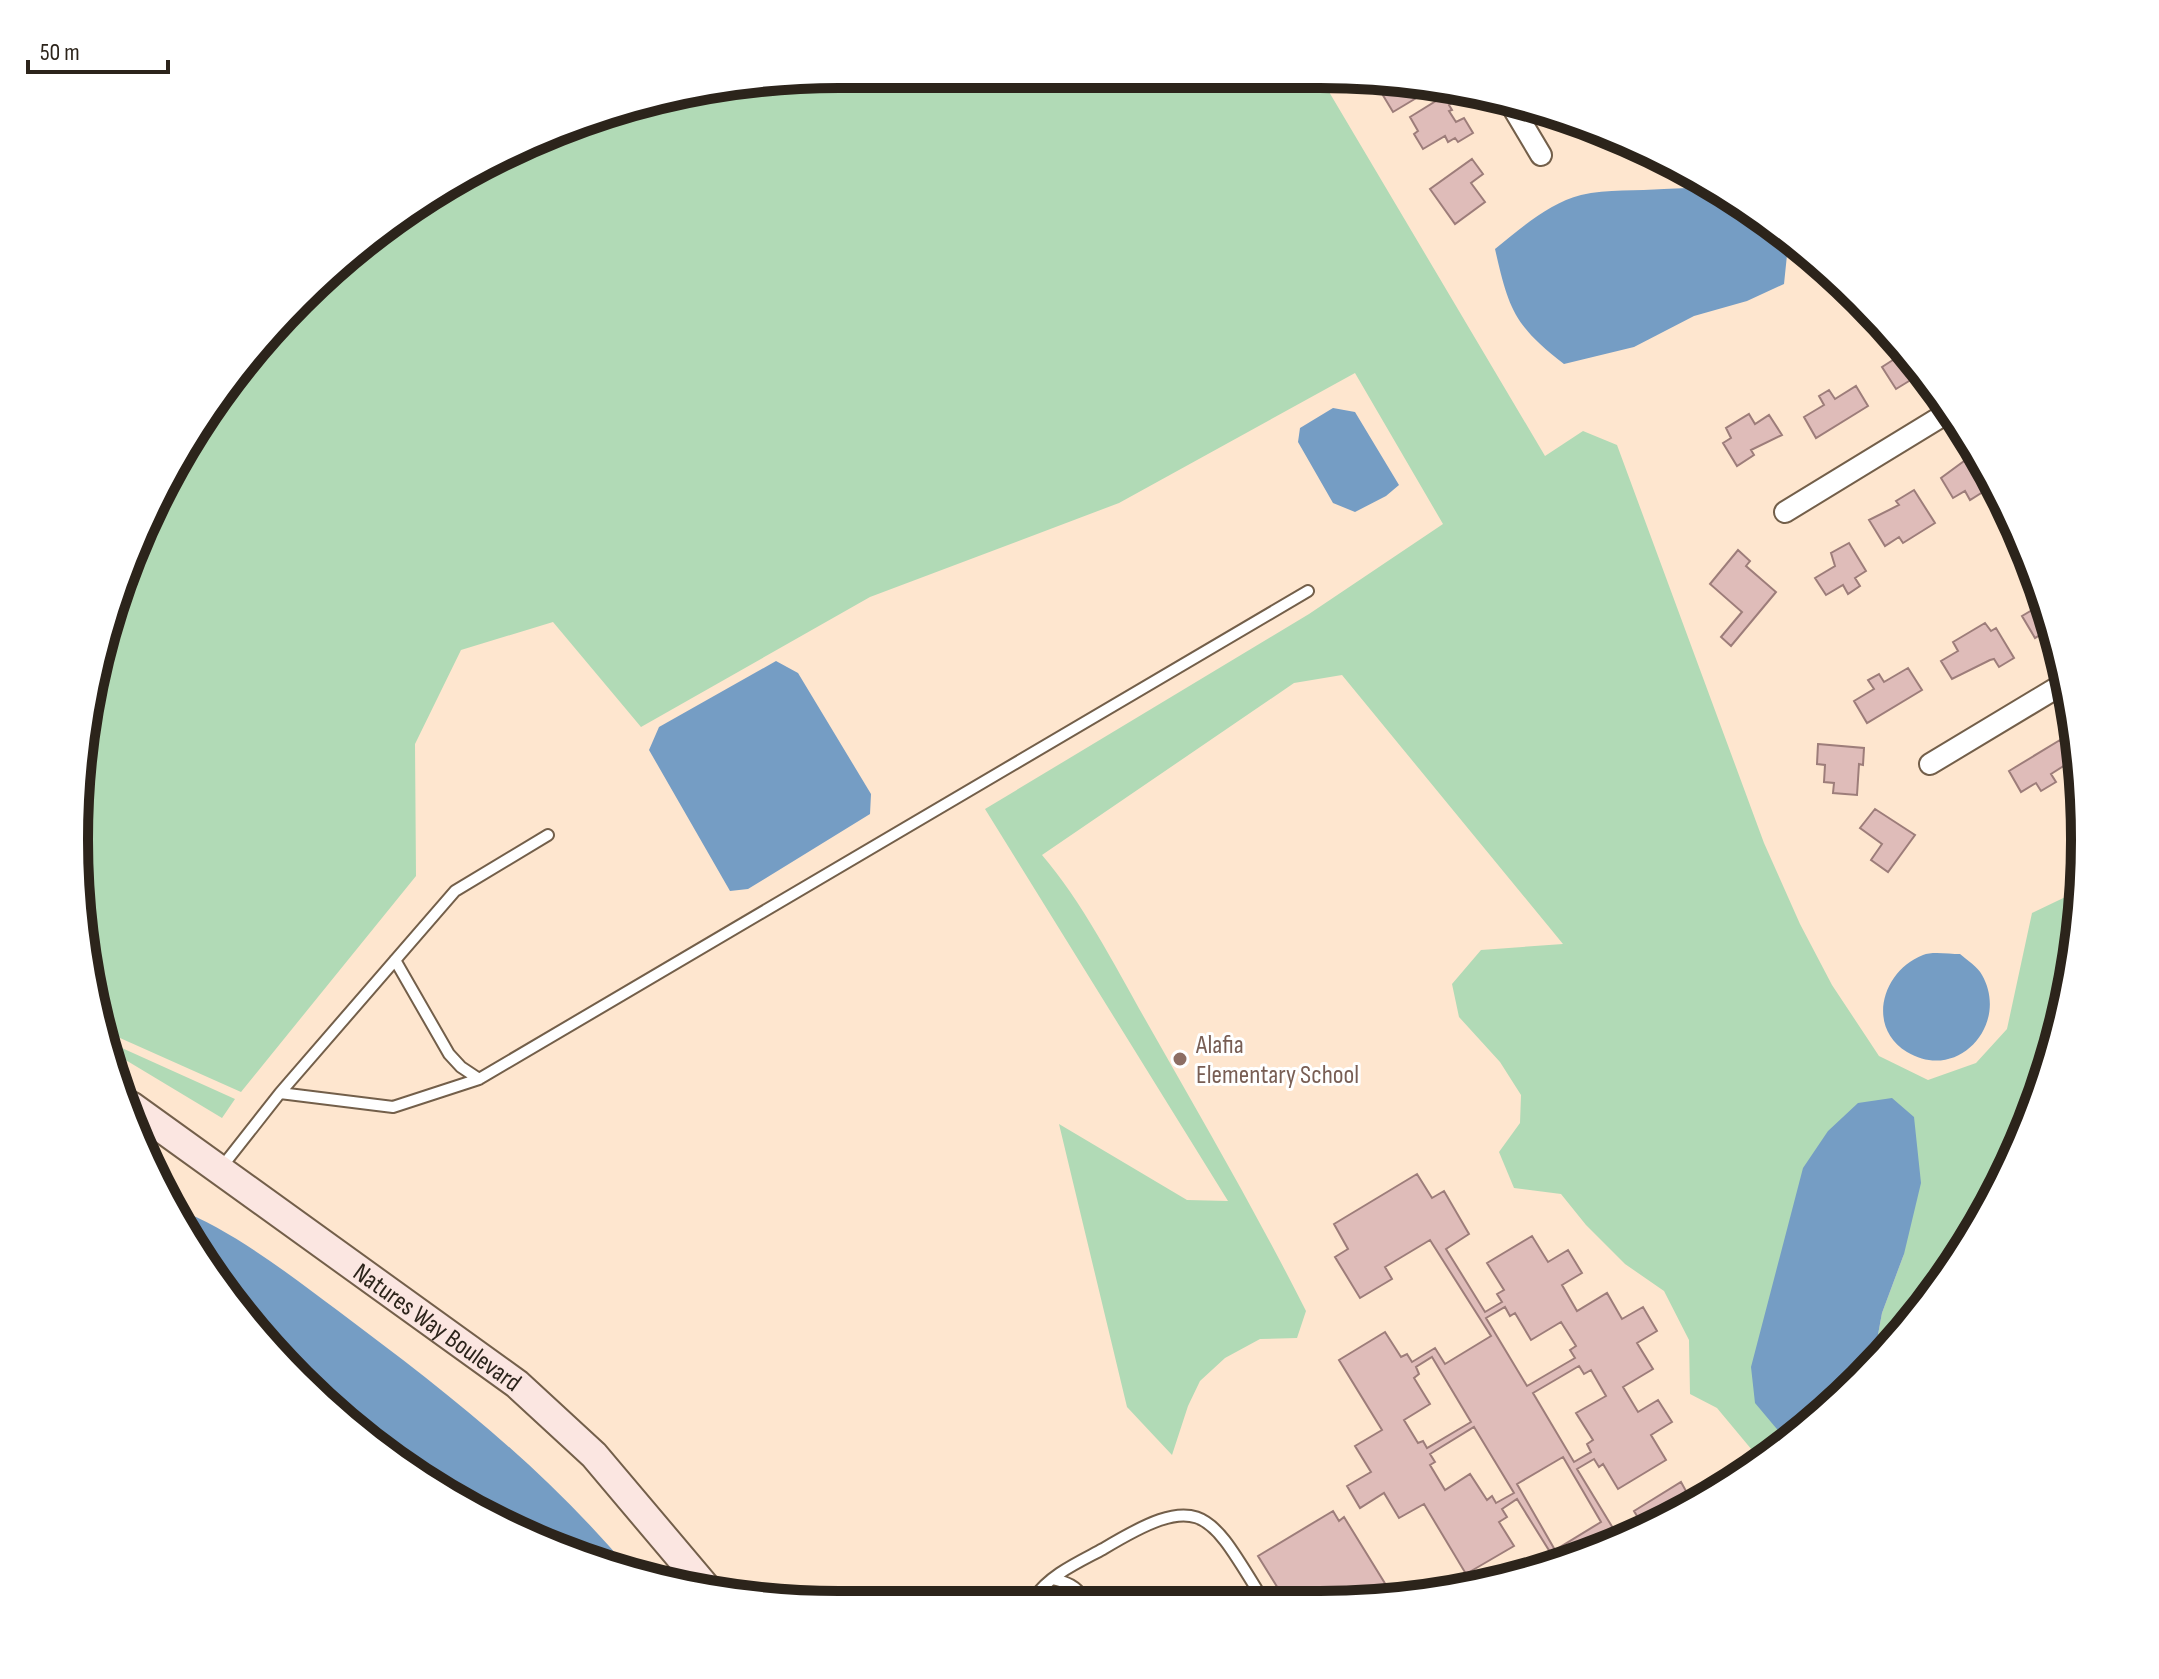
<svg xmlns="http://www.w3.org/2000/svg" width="2159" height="1679" font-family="'Sofia Sans Condensed',sans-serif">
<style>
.green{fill:#b1dab6}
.water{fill:#759dc4}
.building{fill:#dfbcb9;stroke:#9d7d7a;stroke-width:2;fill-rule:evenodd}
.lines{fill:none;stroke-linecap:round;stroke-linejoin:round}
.lane-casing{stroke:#735f4a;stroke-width:14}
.street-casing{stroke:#735f4a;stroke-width:24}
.secondary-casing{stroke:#735f4a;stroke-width:32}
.lane{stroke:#fff;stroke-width:10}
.street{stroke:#fff;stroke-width:20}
.secondary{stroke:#fbe6e1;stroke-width:28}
.education-dot{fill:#8d6e63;stroke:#fff;stroke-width:3}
.labels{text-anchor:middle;stroke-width:6;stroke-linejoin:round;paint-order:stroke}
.education-label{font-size:26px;fill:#785e54;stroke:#fff;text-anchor:start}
.street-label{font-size:26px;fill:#2c241b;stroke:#fff}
.rim{fill:none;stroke:#2c241b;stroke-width:10}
</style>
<rect width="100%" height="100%" fill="#fee6cf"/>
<path class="green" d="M840 74 1319 75 1545 456 1583 431 1617 445 1764 843 1800 924 1832 985 1879 1056 1928 1080 1976 1063 2007 1029 2032 913 2080 890 2070 989 2027 1133 1956 1265 1872 1367 1882 1313 1904 1254 1788 1440 1762 1462 1717 1408 1690 1394 1689 1340 1664 1291 1625 1264 1586 1225 1561 1194 1514 1188 1499 1152 1520 1123 1521 1095 1500 1062 1459 1017 1452 984 1481 950 1563 944 1342 675 1294 683 1042 855C1084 904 1117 970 1149 1026 1203 1121 1257 1214 1306 1311L1297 1338 1260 1339 1225 1358 1200 1381 1188 1406 1172 1455 1127 1407 1059 1124 1187 1200 1228 1201 985 809 1309 614 1443 524 1355 373 1119 503 870 597 641 727 553 622 461 650 415 744 416 876 241 1092 120 1038 97 1012 74 840 100 642 176 457 298 299 456 177 641 100Z
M99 1028 113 1044 235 1099 222 1118 104 1047Z"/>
<path class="water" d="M1664 189C1677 189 1696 186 1708 191 1732 200 1770 235 1787 255L1784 284 1747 301 1694 316 1634 347 1564 364C1514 325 1509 310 1495 249 1520 229 1549 203 1581 195 1607 189 1638 191 1664 189Z
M1333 408 1355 412 1399 485 1386 496 1355 512 1333 503 1298 442 1300 428Z
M776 661 798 673 871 794 870 814 748 889 730 891 649 750 659 727Z
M1960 954C1967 960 1978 967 1982 975 2010 1024 1958 1083 1907 1052 1866 1027 1882 971 1923 955 1932 951 1949 954 1960 954Z
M1892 1098 1914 1117 1921 1183 1904 1254 1882 1313 1872 1367 1860 1381 1787 1441 1755 1403 1751 1367 1803 1168 1828 1131 1858 1103Z
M177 1209C231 1229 290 1275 337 1310 445 1391 541 1465 629 1569L547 1547 415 1476 298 1380 203 1264Z"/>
<path class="building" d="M1386 79 1433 88 1393 112 1381 92 1390 86Z
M1449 93 1454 102 1449 105 1452 110 1449 111 1456 122 1464 118 1473 133 1458 142 1455 138 1448 142 1445 136 1423 149 1414 134 1418 131 1410 117Z
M1472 159 1483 174 1471 183 1485 202 1455 224 1430 189Z
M1894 348 1915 371 1911 373 1914 378 1896 389 1882 367 1896 358 1891 349Z
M1856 386 1868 406 1816 438 1804 417 1824 405 1819 396 1829 390 1835 399Z
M1749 414 1755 424 1769 415 1782 435 1751 450 1754 455 1737 466 1723 443 1731 438 1726 428Z
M1975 453 1994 485 1970 500 1965 491 1953 498 1941 478Z
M1914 490 1935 523 1903 543 1899 537 1885 546 1869 520 1899 505 1896 501Z
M1849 543 1866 571 1855 578 1860 586 1848 594 1843 585 1826 595 1815 578 1835 566 1831 553Z
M1738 550 1750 561 1746 566 1776 592 1731 646 1721 637 1742 612 1710 584Z
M2044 603 2051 628 2035 638 2022 616Z
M1985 623 1991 631 1996 628 2014 658 1999 667 1994 659 1990 660 1952 679 1941 661 1958 651 1953 642Z
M1908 668 1922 690 1867 723 1854 701 1874 689 1868 680 1879 674 1884 682Z
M2060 740 2073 760 2051 774 2056 782 2041 791 2036 783 2021 792 2009 771Z
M1818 744 1864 748 1863 765 1859 764 1857 795 1833 793 1834 783 1824 782 1825 765 1817 764Z
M1875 809 1915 835 1888 872 1871 860 1882 844 1860 828Z
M1417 1174 1432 1198 1444 1191 1469 1234 1446 1249 1485 1312 1502 1302 1497 1294 1504 1290 1487 1263 1532 1236 1548 1262 1568 1250 1582 1273 1562 1285 1577 1311 1607 1293 1622 1319 1643 1307 1657 1331 1637 1343 1653 1369 1623 1387 1638 1412 1658 1400 1672 1422 1651 1435 1666 1460 1618 1489 1603 1464 1599 1467 1594 1459 1577 1469 1619 1538 1566 1564 1555 1567 1551 1560 1532 1572 1507 1578 1550 1552 1517 1499 1502 1509 1507 1517 1499 1522 1514 1546 1466 1574 1424 1504 1399 1518 1384 1493 1360 1508 1347 1486 1371 1472 1355 1446 1382 1430 1339 1360 1385 1332 1401 1357 1407 1354 1412 1362 1435 1348 1445 1364 1491 1336 1430 1240 1385 1267 1392 1279 1360 1298 1335 1257 1348 1249 1334 1224ZM1505 1307 1510 1316 1515 1313 1531 1340 1561 1322 1576 1346 1570 1350 1575 1358 1527 1386 1486 1318ZM1432 1357 1471 1422 1427 1448 1423 1441 1418 1443 1404 1420 1430 1404 1414 1378 1419 1374 1416 1367ZM1579 1366 1584 1374 1591 1370 1606 1396 1576 1413 1593 1440 1587 1444 1591 1452 1574 1462 1533 1393ZM1474 1427 1514 1493 1496 1503 1492 1496 1487 1500 1470 1474 1445 1490 1430 1465 1435 1462 1430 1454ZM1563 1457 1601 1522 1555 1550 1517 1484Z
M1681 1482 1692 1502 1643 1526 1634 1511Z
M1333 1511 1339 1521 1344 1517 1394 1598H1284L1258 1556Z"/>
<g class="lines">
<g class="lane-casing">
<path id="lane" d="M395 960 449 1054 461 1067 479 1079
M280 1093 393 1107 479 1079 1308 591
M221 1168 280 1093 455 891 548 835
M1053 1579C1067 1582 1076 1586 1084 1598
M1034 1598C1049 1575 1079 1562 1103 1549 1201 1490 1208 1510 1262 1598"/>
</g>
<g class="street-casing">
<path id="street" d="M1510 103 1541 155
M1785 512 1952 410
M1930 764 2068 681"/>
</g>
<g class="secondary-casing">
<g id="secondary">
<path id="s1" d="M131 1106 517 1384 594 1455 708 1590"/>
</g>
</g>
<use href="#lane" class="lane"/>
<use href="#street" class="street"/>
<use href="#secondary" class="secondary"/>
</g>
<circle class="education-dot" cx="1180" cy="1059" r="8"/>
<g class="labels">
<g class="education-label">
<text x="1196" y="1053">Alafia<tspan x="1196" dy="30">Elementary School</tspan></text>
</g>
<g class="street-label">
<text dy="9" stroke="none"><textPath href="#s1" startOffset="378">Natures Way Boulevard</textPath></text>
</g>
</g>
<path d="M0 0H2159V1679H0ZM839 88H1320A751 751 0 0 1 2071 839V840A751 751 0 0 1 1320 1591H839A751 751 0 0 1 88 840V839A751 751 0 0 1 839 88Z" fill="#fff" fill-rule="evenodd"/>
<path class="rim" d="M839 88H1320A751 751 0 0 1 2071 839V840A751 751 0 0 1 1320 1591H839A751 751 0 0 1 88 840V839A751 751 0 0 1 839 88Z"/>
<path d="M28 60v12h140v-12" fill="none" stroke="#2c241b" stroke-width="4"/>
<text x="40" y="60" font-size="24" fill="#2c241b" stroke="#ffffff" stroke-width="6" paint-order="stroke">50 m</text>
</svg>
